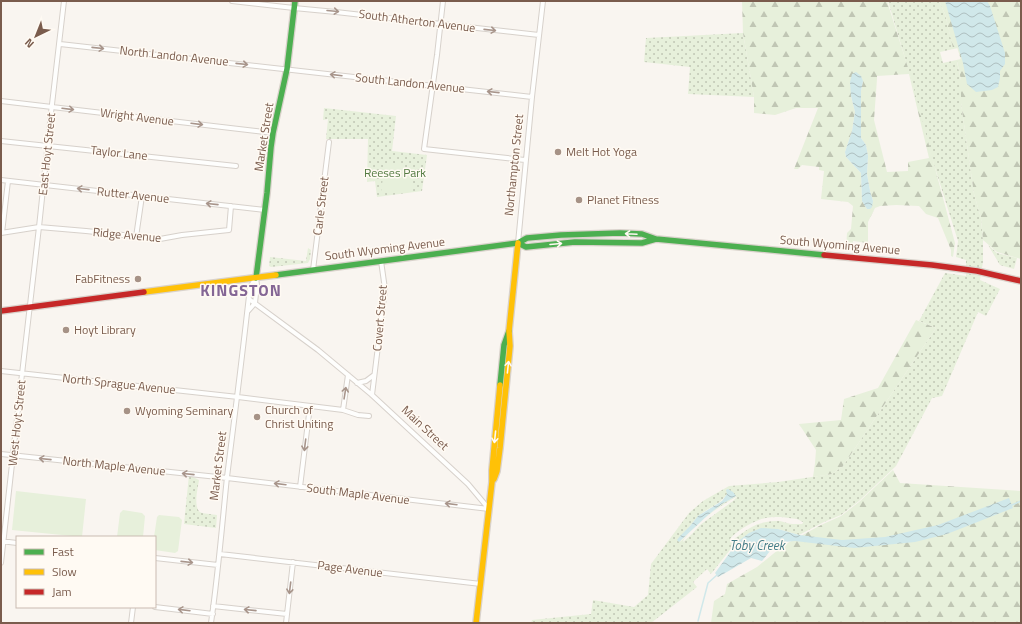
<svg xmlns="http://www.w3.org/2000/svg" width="1022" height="624" font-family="'Titillium Web',sans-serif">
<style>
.green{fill:url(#green-dots);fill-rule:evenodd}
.forest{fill:url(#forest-firs);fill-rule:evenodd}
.pitch{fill:#e7f0db}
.water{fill:url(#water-waves)}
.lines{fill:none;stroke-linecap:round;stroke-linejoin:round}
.stream{stroke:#d0e8ea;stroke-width:1.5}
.street-casing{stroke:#d7d1cb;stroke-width:6}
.fast-casing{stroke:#d9d2cb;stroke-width:8}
.slow-casing{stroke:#d9d2cb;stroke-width:8}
.jam-casing{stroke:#d9d2cb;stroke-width:8}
.street{stroke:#fefefd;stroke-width:4}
.fast{stroke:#4caf50;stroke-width:5.5}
.slow{stroke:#ffc107;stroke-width:5.5}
.jam{stroke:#c62828;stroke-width:5.5}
.oneway{stroke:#a8958b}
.oneway2{stroke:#fffaf3}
.poi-dot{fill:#a69286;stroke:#fffaf3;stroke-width:1.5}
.labels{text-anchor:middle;stroke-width:3;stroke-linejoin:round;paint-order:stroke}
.street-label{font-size:12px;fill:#7a5c4d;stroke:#fffaf3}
.poi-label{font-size:12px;fill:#7a5c4d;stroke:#fffaf3;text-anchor:start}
.park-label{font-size:12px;fill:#537a41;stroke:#fffaf3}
.water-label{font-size:13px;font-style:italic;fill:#437c86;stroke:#fffaf3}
.district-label{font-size:16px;font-weight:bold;letter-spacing:1px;fill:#846695;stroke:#fffaf3}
</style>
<defs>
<pattern id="green-dots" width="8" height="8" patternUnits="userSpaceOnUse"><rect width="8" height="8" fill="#e7f0db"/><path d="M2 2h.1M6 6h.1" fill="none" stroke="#c0c6b4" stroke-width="1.8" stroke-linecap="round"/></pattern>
<pattern id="forest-firs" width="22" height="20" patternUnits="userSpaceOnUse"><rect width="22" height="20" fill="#e7f0db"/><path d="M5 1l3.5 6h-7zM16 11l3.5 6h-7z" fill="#c0c6b4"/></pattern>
<pattern id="water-waves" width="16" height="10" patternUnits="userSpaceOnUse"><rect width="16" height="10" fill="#d0e8ea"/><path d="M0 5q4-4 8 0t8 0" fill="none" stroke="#aebfc0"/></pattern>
</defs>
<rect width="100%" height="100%" fill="#f9f5f0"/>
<path class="green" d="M888 1H939L945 14 953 47H957L958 48 940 52 943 63 961 59V61L957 62 961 80V103L974 194 981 218 983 240V262L980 280 1000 289 986 316 978 312 942 396 932 398 896 466 859 501 841 515 824 522 799 535 778 529 749 533 733 546 711 574 707 569 693 582 697 587 651 623H531L532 620 591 614 593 600 634 607 648 595 651 564 689 513 703 501 729 486 778 482 832 474 843 466 936 328 919 321 945 273 966 276V260L956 257 958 241 931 155 910 75ZM727 494 736 496 722 504 708 515 680 542C685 533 691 523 699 516 707 508 721 504 727 494ZM736 497H737L733 501 700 525 692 534 683 542 684 539C700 521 714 509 736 497ZM781 517 797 519 803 522V523L802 524C799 524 796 524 793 524 789 524 785 522 780 521 770 521 759 522 750 528 744 531 738 537 732 540L730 539C735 532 750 523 759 520 766 517 773 517 781 517Z
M743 33 754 97 688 94 690 67 644 62 646 38Z
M324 108 396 116 392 151 427 155 422 191 377 197 375 181 367 182 368 139H326L328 119 323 120Z
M988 245 997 253 1017 258 1014 269 1000 265Z
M308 248 311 250 310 259 308 263 271 267 269 266 270 257 306 261Z
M189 475 199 480C198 488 192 510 202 513 206 514 212 514 217 515L216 528 184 524Z"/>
<path class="forest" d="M742 1H887L910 74 955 243 953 257 951 256V250L938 218 926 214 919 206 896 205 880 206 875 208 868 222V243L853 241 852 249H846L847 233 851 229 853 206 848 202 821 199 824 171 819 170V167L802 165 798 169H794L818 108H796L775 115 754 113V97L743 33ZM909 74 929 158 908 162V171L887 172 874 120 877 79V76ZM863 81 861 91V138L866 145 868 156 867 174 870 191 873 201 867 209 865 206 862 201 861 173 846 157 845 152 852 131 855 112 851 96Z
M939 1H1021V259L997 252 983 240 981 218 974 194 961 103V80L957 61 961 60 957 47 953 48 945 14Z
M916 320 936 328 843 466 832 474 813 477 815 463 816 450 799 424 841 420 844 399 878 388Z
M893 470 900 483 1021 491V623H711L714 601 725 594 727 584 757 567 784 545 821 525 841 516 859 502Z"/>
<path class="pitch" d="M385 163C405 162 417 172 410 192L382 193 381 192Z
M16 491 86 499 82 537 12 530Z
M123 510 142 513 145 516 143 537H117L120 513Z
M159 515 179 517 182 520 178 551 175 553 155 550V537H154L157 517Z"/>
<path class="water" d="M945 1H987L990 6 1005 53V64L1000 71V78L998 87 992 90 976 92 967 84 963 63Z
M856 72 861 76 863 81 861 91V138L866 145 868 156 867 174 870 191 873 201 872 207 870 209H867L865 206 862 201 861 173 846 157 845 152 852 131 855 112 851 96 850 82 852 74Z
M728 489 733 492 736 496 722 504 708 515 679 542 677 540 680 536 690 526 698 516 722 501 727 494 726 490Z
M1009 498 1013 508 947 534 915 542 854 548 795 541 784 542 770 551 762 561 751 558 720 576 718 577 715 573 731 551 738 543 737 542 749 533 761 528 778 529 799 535 842 540 885 537 938 525Z"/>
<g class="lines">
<path class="stream" d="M1012 505 1021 501
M698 621 708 583 717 575"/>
<g class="street-casing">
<path id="street" d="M232 1 294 8 336 12 539 35
M443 1 437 55 424 149 525 160
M60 44 532 97
M1 101 273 133
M1 141 236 166
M1 180 265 210
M1 233 39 227 86 231 160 239 182 235 229 230 231 206
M2 233 8 181
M136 237 142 196
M518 243 532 97 543 1
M313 270 329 142
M249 299 318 350 372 395 468 484 489 509
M248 311 255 303 257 285 256 278
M1 371 238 397 343 410 358 415 369 416
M357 383 366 381 374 375
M372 395 385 289 381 261
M343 410 348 375
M1 454 227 478 489 509
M300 487 310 406
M1 541 17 543
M220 554 481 584
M155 558 218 565
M1 563 22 374 39 227 51 113 64 1
M213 606 287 614
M155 607 213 614
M131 623 133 607
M211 623C218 575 222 526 227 477 235 414 243 350 250 287L256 278
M286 623 293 562"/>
</g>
<g class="fast-casing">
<path id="fast" d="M518 243 526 247 575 242 642 243 656 239
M276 275 518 243 527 238 561 235 620 233 642 234 656 239 824 255
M256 278 267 193 271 147 273 133 287 69 295 1
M500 385 504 345 509 331"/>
</g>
<g class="slow-casing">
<path id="slow" d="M144 292 276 275
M494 479 497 471 500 448 510 346 509 331 518 243
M476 623 492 482V470L500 385"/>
</g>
<g class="jam-casing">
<path id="jam" d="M824 255 932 265 977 271 1021 281
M1 311 144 292"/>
</g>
<use href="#street" class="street"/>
<use href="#fast" class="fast"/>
<use href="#slow" class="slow"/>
<use href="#jam" class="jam"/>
</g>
<defs><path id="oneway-shaft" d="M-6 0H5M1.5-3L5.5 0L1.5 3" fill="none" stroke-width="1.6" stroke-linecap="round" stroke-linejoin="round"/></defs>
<g class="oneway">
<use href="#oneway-shaft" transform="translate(333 11) rotate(5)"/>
<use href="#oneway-shaft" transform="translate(490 30) rotate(6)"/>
<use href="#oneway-shaft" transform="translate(98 48) rotate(6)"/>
<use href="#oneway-shaft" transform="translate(242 64) rotate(6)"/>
<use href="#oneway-shaft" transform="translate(336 75) rotate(-173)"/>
<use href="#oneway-shaft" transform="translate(493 92) rotate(-174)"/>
<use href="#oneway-shaft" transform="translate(68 109) rotate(7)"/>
<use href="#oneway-shaft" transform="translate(197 124) rotate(7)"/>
<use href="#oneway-shaft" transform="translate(83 189) rotate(-174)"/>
<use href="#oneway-shaft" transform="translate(212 204) rotate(-174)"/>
<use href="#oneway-shaft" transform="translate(345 393) rotate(-81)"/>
<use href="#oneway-shaft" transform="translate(305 445) rotate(97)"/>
<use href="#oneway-shaft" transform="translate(45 459) rotate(-174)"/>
<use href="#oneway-shaft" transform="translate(188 474) rotate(-174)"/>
<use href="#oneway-shaft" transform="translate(280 484) rotate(-173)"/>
<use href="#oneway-shaft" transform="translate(451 504) rotate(-173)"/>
<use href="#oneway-shaft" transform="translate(187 562) rotate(6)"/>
<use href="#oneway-shaft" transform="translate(290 588) rotate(97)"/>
<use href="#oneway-shaft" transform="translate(184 610) rotate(-173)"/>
<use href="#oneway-shaft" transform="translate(250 610) rotate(-174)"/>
</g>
<g class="oneway2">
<use href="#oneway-shaft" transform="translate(631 234) rotate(-177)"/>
<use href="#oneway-shaft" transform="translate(556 244) rotate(-5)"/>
<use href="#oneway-shaft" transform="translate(508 367) rotate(-84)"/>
<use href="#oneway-shaft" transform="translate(495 437) rotate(96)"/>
</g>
<g class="poi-dot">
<circle cx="558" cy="152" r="4"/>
<circle cx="579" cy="200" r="4"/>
<circle cx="138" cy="279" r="4"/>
<circle cx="66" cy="330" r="4"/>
<circle cx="127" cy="411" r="4"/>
<circle cx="257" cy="417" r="4"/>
</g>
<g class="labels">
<g class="street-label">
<text transform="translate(417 21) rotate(7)" y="4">South Atherton Avenue</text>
<text transform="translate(174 56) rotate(6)" y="4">North Landon Avenue</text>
<text transform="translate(410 83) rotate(6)" y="4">South Landon Avenue</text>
<text transform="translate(137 117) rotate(7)" y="4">Wright Avenue</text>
<text transform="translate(264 137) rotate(-81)" y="4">Market Street</text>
<text transform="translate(119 153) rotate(6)" y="4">Taylor Lane</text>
<text transform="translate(47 154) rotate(-84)" y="4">East Hoyt Street</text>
<text transform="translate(514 165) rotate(-84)" y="4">Northampton Street</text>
<text transform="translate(133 195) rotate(6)" y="4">Rutter Avenue</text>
<text transform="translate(321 206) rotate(-83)" y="4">Carle Street</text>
<text transform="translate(127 235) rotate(5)" y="4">Ridge Avenue</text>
<text transform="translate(840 245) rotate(5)" y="4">South Wyoming Avenue</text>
<text transform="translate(385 249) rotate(-7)" y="4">South Wyoming Avenue</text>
<text transform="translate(380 318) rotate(-85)" y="4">Covert Street</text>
<text transform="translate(119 384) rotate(6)" y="4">North Sprague Avenue</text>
<text transform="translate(17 423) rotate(-84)" y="4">West Hoyt Street</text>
<text transform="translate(425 428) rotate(43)" y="4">Main Street</text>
<text transform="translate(114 466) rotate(6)" y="4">North Maple Avenue</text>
<text transform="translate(218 466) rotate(-83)" y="4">Market Street</text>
<text transform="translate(358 494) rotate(7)" y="4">South Maple Avenue</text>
<text transform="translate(350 569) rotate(7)" y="4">Page Avenue</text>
</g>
<g class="poi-label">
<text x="566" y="156">Melt Hot Yoga</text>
<text x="587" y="204">Planet Fitness</text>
<text x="130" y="283" text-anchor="end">FabFitness</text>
<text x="74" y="334">Hoyt Library</text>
<text x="265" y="414">Church of<tspan x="265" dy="14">Christ Uniting</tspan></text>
<text x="135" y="415">Wyoming Seminary</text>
</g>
<g class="park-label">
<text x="395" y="177">Reeses Park</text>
</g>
<g class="water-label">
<text x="757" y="550">Toby Creek</text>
</g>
<g class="district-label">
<text x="241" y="296">KINGSTON</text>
</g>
</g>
<rect width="1022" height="624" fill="none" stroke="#7a5c4d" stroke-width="4"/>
<rect x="16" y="536" width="140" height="72" fill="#fffaf3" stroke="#cabbb1"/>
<rect x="24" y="549" width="20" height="6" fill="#4caf50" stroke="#cabbb1"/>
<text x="52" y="556" font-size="12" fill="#7a5c4d">Fast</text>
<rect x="24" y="569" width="20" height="6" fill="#ffc107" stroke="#cabbb1"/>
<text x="52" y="576" font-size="12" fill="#7a5c4d">Slow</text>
<rect x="24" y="589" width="20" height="6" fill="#c62828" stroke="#cabbb1"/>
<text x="52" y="596" font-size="12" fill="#7a5c4d">Jam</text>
<g transform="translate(36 36) rotate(223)" stroke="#fffaf3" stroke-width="3" paint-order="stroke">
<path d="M0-3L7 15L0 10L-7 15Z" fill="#7a5c4d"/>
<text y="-6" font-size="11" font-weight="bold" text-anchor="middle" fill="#7a5c4d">N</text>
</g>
</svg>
